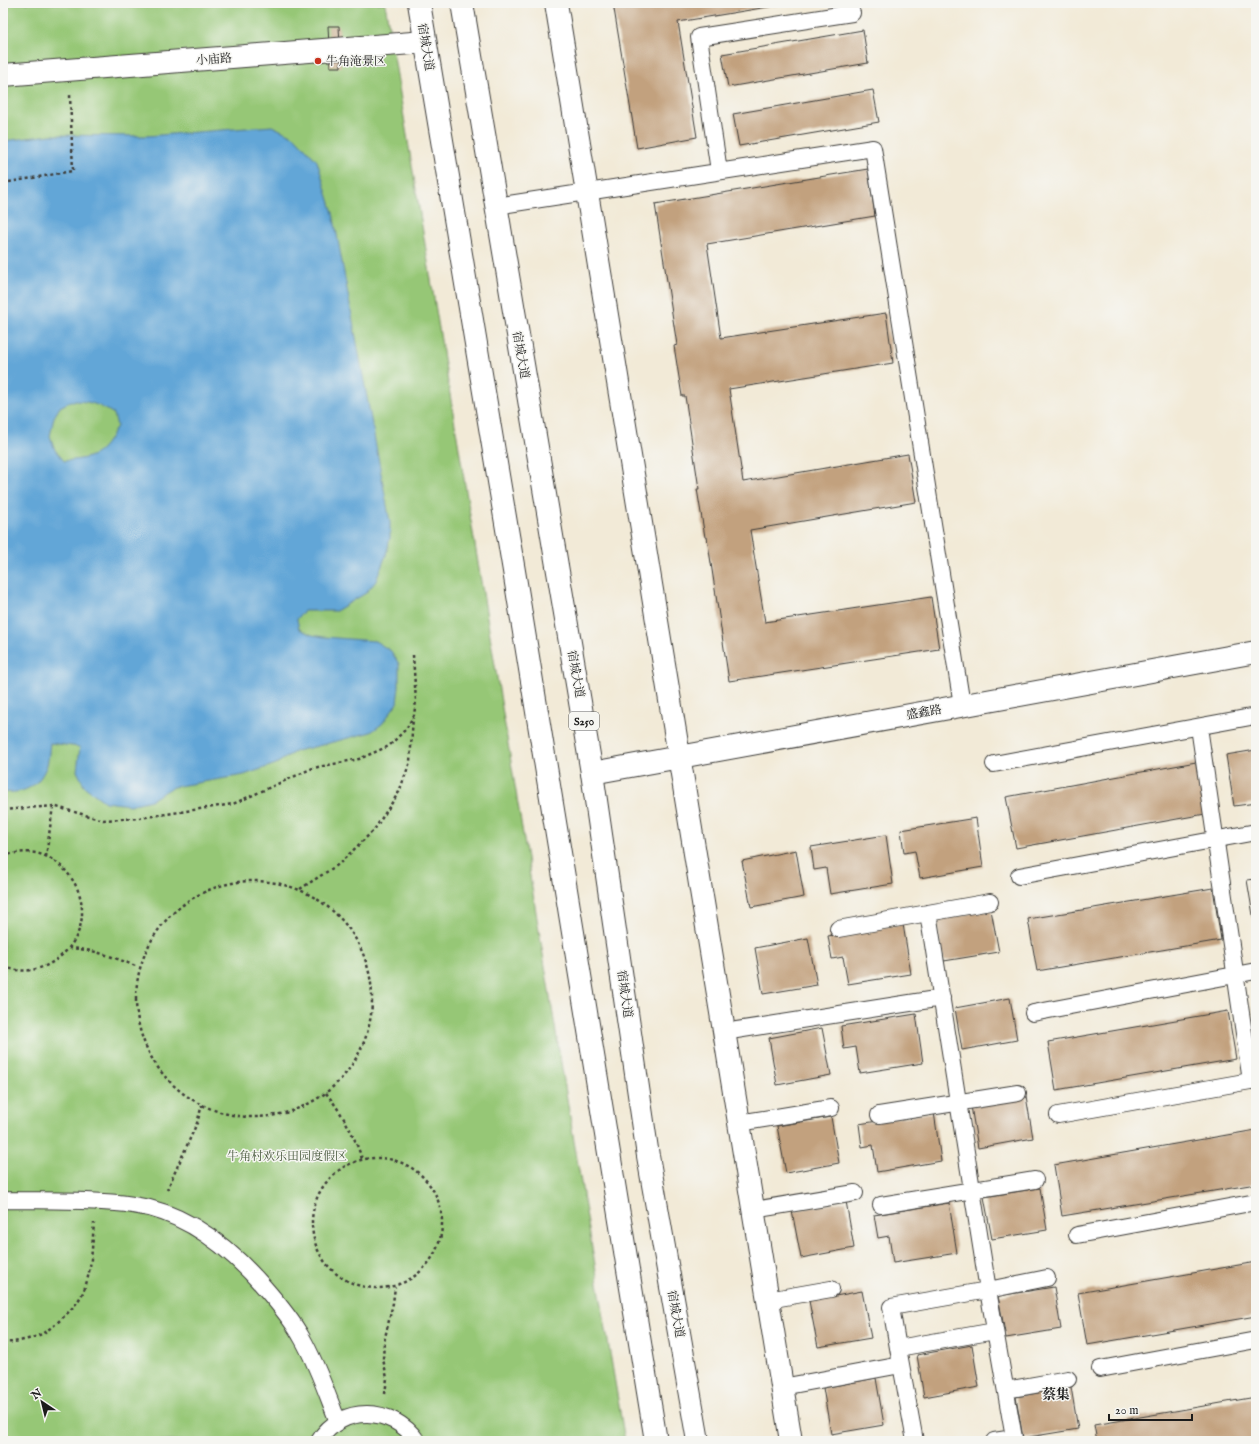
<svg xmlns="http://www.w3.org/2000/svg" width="1259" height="1444" font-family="'IM FELL English','Noto Serif SC',serif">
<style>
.green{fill:#96c776;stroke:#597249}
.water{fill:#62a6d7;stroke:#3f617a;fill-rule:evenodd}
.building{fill:#c2a17e}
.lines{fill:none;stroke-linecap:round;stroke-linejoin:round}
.service-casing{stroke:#3c3b38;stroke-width:18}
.minor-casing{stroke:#3c3b38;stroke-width:24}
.primary-casing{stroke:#3c3b38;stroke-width:24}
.path{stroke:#3c3b38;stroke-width:2.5;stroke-dasharray:3 3;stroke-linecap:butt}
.service{stroke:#fff;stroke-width:16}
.minor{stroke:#fff;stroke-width:22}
.primary{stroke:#fff;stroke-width:22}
.poi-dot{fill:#c8321e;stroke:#f6f6f2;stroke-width:1.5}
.labels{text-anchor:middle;stroke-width:3;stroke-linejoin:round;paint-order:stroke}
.shield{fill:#f6f6f2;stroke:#5d5d5c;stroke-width:1}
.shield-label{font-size:11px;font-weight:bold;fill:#1c1c1c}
.street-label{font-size:12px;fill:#1c1c1c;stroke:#f6f6f2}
.poi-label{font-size:12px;fill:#1c1c1c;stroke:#f6f6f2;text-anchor:start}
.park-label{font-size:12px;fill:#47583c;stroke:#f6f6f2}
.quarter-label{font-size:14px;font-weight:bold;fill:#1c1c1c;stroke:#f6f6f2}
</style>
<rect width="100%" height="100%" fill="#f6f6f2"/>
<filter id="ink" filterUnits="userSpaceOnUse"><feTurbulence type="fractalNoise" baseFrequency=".025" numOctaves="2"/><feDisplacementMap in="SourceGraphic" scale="8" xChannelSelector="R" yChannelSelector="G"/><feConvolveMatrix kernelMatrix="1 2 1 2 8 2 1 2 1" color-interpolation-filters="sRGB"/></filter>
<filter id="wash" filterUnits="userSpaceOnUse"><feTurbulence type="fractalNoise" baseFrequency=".012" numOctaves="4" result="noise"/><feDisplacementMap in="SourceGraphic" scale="16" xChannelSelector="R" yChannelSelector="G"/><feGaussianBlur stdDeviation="0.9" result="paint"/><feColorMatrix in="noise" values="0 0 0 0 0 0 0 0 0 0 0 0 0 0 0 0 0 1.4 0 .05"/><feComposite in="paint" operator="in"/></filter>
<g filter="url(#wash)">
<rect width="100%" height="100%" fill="#f2ead7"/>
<path class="green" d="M3 3H385L576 1153 625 1441H3Z"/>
<path class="water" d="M272 126 295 137 317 161 333 213 390 522V538L386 555 376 581 366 593 336 611H304L297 619 299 629 312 635 324 637 375 641 391 651 399 664V686L397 703 382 724 371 732 318 746 296 751 276 764 244 775 173 787 151 800 130 805 105 802 85 787 77 771 80 747 50 743C49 750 49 758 47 765 39 786 25 794 3 792V141L51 135 147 136ZM71 401C90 401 98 404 114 414L117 426C101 455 96 458 64 461L55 450 50 436 54 417 60 407Z"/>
<g id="blocks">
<path class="building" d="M613 3H786V4L678 22 697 137 637 148Z
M328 26H339L341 67H330Z
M863 30 868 63 728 87 722 54Z
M873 90 879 122 739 146 733 114Z
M868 169 875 216 707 244 721 338 886 313 893 363 729 389 743 482 908 454 916 502 750 530 765 622 931 597 939 649 729 681 707 537H705L697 489H699L685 396H682L674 346 677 345 655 204Z
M1256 750V803L1234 806 1226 755Z
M1196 762 1205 814 1016 848 1006 797Z
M976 818 983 867 920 878 915 851 904 853 901 830Z
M886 835 893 884 830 894 826 868 814 870 811 847Z
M796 850 804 897 751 907 742 861Z
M1256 879V927H1255L1247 880Z
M1213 888 1221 940 1037 971 1028 919Z
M991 910 999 952 944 961 936 919Z
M903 924 911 974 848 984 843 957 832 959 828 936Z
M808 938 817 985 763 994 755 948Z
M1010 998 1017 1040 962 1050 955 1008Z
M1228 1011 1236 1059 1056 1090 1048 1042Z
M916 1014 923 1063 860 1073 856 1047 844 1049 841 1026Z
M822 1028 831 1075 777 1085 769 1038Z
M1026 1096 1033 1138 978 1148 971 1106Z
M934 1112 941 1161 877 1172 873 1145 862 1147 859 1124Z
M831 1117 839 1163 786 1173 777 1126Z
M1256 1130V1184L1062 1216 1054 1165Z
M1040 1188 1047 1230 992 1239 984 1197Z
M846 1201 854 1248 801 1258 792 1211Z
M949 1203 957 1253 893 1263 889 1236 878 1238 874 1215Z
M1256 1262V1316L1087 1345 1078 1293Z
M1054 1287 1061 1329 1006 1338 998 1296Z
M862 1291 871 1338 818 1347 809 1301Z
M972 1345 979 1387 924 1397 917 1355Z
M876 1378 884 1425 831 1434 823 1388Z
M1071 1387 1078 1429 1023 1438 1016 1397Z
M1256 1397V1441H1097L1094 1425Z"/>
</g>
</g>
<g filter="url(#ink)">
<use href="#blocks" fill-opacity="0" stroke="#3c3b38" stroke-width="1"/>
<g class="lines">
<g class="service-casing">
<path id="service" d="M719 171 699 37 852 13
M496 206 873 148 962 705
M1199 727 1251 1081
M994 764 1256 716
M1019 876 1256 832
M928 913 988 1290 1014 1438 994 1441
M838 929 990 902
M1033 1013 1256 971
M724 1032 942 998
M879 1115 1018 1093
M1058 1115 1256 1080
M739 1123 831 1108
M3 1200C45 1201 92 1199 133 1205 187 1212 230 1248 264 1287 278 1303 292 1320 302 1338 317 1364 327 1394 338 1422
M881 1205 1035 1180
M754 1210 855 1193
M1077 1235 1256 1202
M768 1300 831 1289
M898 1348 891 1307 988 1290 1047 1278
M1100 1369 1256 1340
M782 1387 901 1365
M1006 1390 1068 1379
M319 1441C341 1404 393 1406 417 1441
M915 1441 898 1348 995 1331"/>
</g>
<g class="minor-casing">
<path id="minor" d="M556 3 791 1441
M3 75 425 42
M592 773 1256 652"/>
</g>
<g class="primary-casing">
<path id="primary" d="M419 3 514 571 656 1441
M462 3 592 773 648 1156 698 1441"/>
</g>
<path class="path" d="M3 183 73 171 70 95
M3 810 53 806 103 820 140 818 233 804 313 768 359 759 389 746 406 729 414 715 416 701 413 655
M3 856C14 853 25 851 36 853 62 859 82 885 82 911 83 938 61 963 36 969 25 972 14 970 3 967
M46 857 53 806
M136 999a118 118 0 1 1 236 0a118 118 0 1 1-236 0Z
M300 889 339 864 374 830 399 792 410 762 413 717
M69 948C97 950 113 957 138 967
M326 1093C342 1113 354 1134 362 1159
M312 1223a65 65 0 1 1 130 0a65 65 0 1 1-130 0Z
M167 1190 197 1123 202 1105
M3 1342C12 1344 34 1338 42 1334 56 1325 78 1306 84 1290 92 1269 92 1245 94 1223
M385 1394 387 1378 383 1359 384 1342 393 1303 395 1287"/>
<use href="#service" class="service"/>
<use href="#minor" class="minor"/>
<use href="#primary" class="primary"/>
</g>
</g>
<circle class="poi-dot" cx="318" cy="61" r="4"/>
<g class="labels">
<rect class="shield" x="569" y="712" width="30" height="18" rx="3"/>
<g class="shield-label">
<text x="584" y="725">S250</text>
</g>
<g class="street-label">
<text transform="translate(426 47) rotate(81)" y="4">宿城大道</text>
<text transform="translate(214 59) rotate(-4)" y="4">小庙路</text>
<text transform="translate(521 355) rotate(80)" y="4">宿城大道</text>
<text transform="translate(576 674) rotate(80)" y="4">宿城大道</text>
<text transform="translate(924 712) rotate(-10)" y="4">盛鑫路</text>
<text transform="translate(625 994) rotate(82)" y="4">宿城大道</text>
<text transform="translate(676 1314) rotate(80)" y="4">宿城大道</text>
</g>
<g class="poi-label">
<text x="326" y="65">牛角淹景区</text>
</g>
<g class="park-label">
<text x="287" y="1160">牛角村欢乐田园度假区</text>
</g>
<g class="quarter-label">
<text x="1056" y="1399">蔡集</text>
</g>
</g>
<rect width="1259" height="1444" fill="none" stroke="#f6f6f2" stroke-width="16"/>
<g transform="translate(42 1402) rotate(325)" stroke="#f6f6f2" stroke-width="3" paint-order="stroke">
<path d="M0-3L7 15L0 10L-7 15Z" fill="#1c1c1c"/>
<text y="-6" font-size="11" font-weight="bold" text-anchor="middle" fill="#1c1c1c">N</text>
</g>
<path d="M1109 1414v6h83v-6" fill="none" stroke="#1c1c1c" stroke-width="2"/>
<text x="1115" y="1414" font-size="12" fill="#1c1c1c" stroke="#f6f6f2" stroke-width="3" paint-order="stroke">20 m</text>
</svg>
